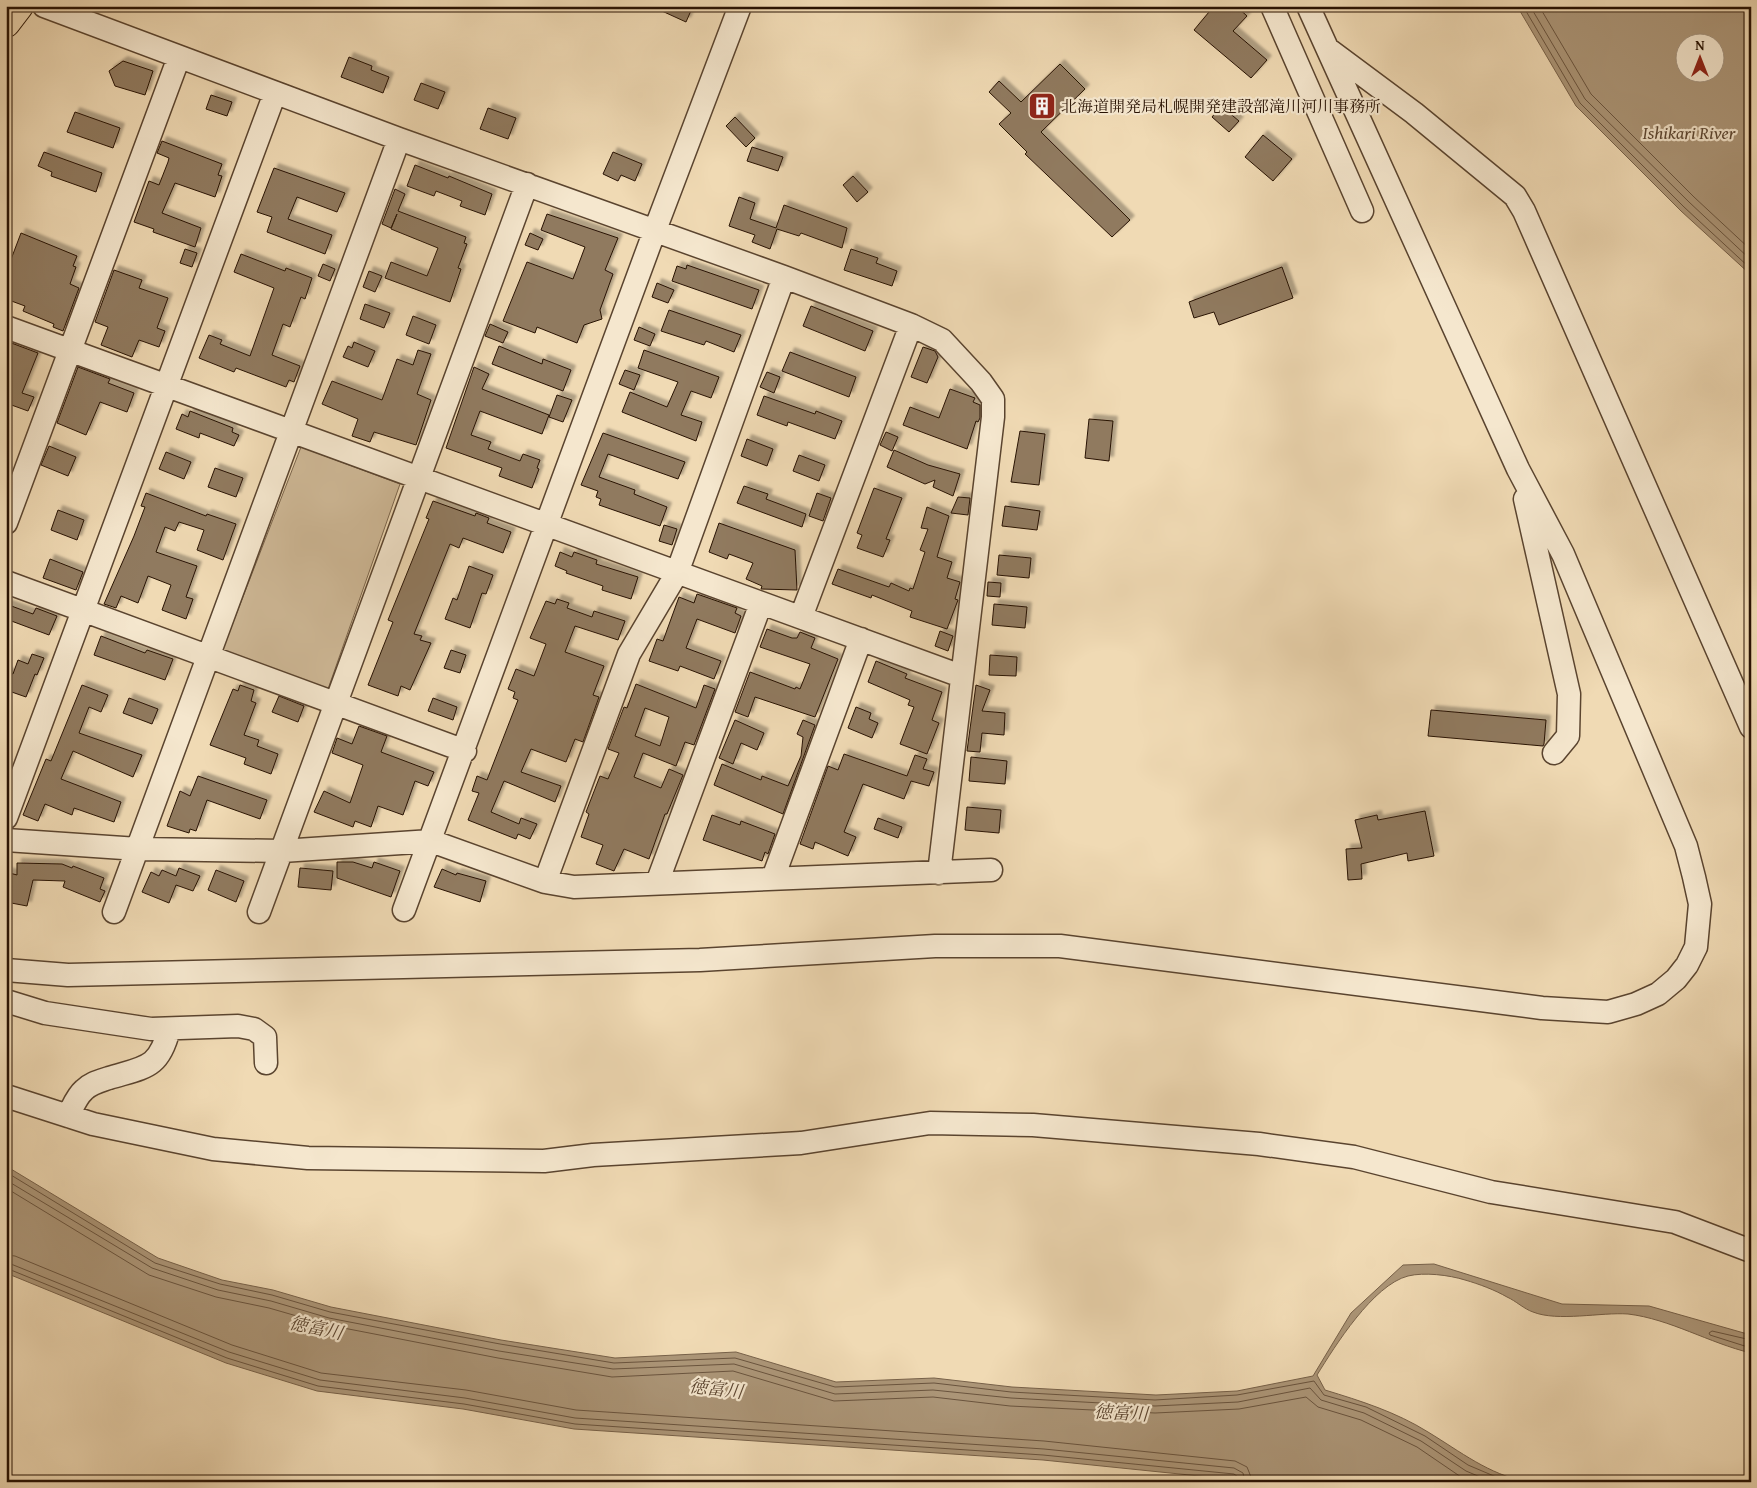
<svg xmlns="http://www.w3.org/2000/svg" width="1757" height="1488" font-family="'Gentium Book Plus','Noto Serif JP',serif">
<style>
.green{fill:#ceb896;stroke:#7b654c}
.water{fill:#ac9678;stroke:#776149;fill-rule:evenodd}
.lines{fill:none;stroke-linecap:round;stroke-linejoin:round}
.shore{stroke:#6a543e;stroke-width:1}
.building{fill:#907a5f;stroke:#281203;fill-rule:evenodd;filter:url(#shadow)}
.minor-casing{stroke:#5a442f;stroke-width:25}
.highway-casing{stroke:#281203;stroke-width:30}
.minor{stroke:#f5e7ce;stroke-width:22}
.highway{stroke:#f0dab4;stroke-width:28}
.labels{text-anchor:middle;stroke-width:4.5;stroke-linejoin:round;paint-order:stroke}
.poi-label{font-size:16px;fill:#281203;stroke:#f5e7ce;text-anchor:start}
.water-label{font-size:18px;font-style:italic;fill:#5d4732;stroke:#f5e7ce}
</style>
<defs>
<filter id="shadow"><feDropShadow dx="4.5" dy="-4.5" stdDeviation="1" flood-color="#0004"/></filter>
</defs>
<rect width="100%" height="100%" fill="#f0dab4"/>
<filter id="stains"><feTurbulence type="fractalNoise" baseFrequency=".004" numOctaves="4"/><feColorMatrix values="0 0 0 0 .2 0 0 0 0 .09 0 0 0 0 .02 0 0 0 .5 -.17"/></filter>
<radialGradient id="worn" r=".72"><stop offset=".6" stop-color="#630" stop-opacity="0"/><stop offset="1" stop-color="#630" stop-opacity=".3"/></radialGradient>
<path class="green" d="M301 447 400 484 328 689 222 651Z"/>
<path class="water" d="M1517 6H1751V275L1681 211 1576 106ZM1684 42H1714V72H1684Z
M6 1166 158 1258 222 1280 273 1290 331 1307 501 1340 615 1358 736 1352 836 1382 934 1378 1012 1387 1156 1395 1237 1391 1313 1376 1351 1313 1403 1265 1434 1264 1562 1304 1649 1306 1751 1335V1353C1709 1343 1670 1319 1628 1314 1601 1312 1558 1322 1533 1312 1524 1309 1516 1301 1507 1297 1495 1290 1479 1284 1465 1280 1449 1275 1424 1272 1408 1276 1373 1285 1335 1346 1317 1375L1325 1390C1361 1401 1396 1412 1428 1432 1461 1452 1488 1474 1527 1482H1258L1043 1460 574 1429 463 1409 317 1391 226 1363 6 1273Z"/>
<g class="lines">
<path class="shore" d="M1523 6 1580 103 1684 207 1751 269
M1530 6 1585 99 1689 202 1751 260
M1539 6 1591 94 1694 197 1751 250
M6 1172 155 1263 220 1284 272 1295 330 1312 500 1344 614 1363 735 1358 835 1387 934 1383 1011 1392 1155 1400 1237 1395 1314 1381 1324 1395 1366 1407 1425 1436 1468 1465 1508 1482
M6 1180 152 1268 218 1290 271 1301 329 1318 499 1351 613 1369 734 1364 835 1394 933 1390 1011 1398 1155 1406 1238 1402 1310 1388 1321 1400 1364 1413 1421 1441 1466 1471 1492 1482
M6 1188 149 1275 216 1297 269 1308 328 1325 498 1358 612 1377 733 1371 834 1401 933 1397 1010 1406 1155 1413 1239 1409 1306 1397 1318 1407 1361 1420 1417 1447 1461 1477 1472 1482
M6 1255 15 1256 232 1345 321 1373 466 1390 576 1410 1044 1441 1235 1461 1247 1467 1253 1482
M6 1262 229 1352 320 1380 465 1398 575 1418 1044 1449 1234 1468 1243 1473 1245 1482
M6 1268 227 1358 318 1386 464 1404 575 1424 1043 1455 1234 1474 1238 1477 1239 1482
M1751 1340 1712 1331 1709 1333 1710 1335 1751 1348"/>
</g>
<path class="building" d="M651 6H693L686 22Z
M1214 6H1236L1247 16 1233 31 1267 60 1251 78 1194 30Z
M349 57 372 66 371 70 389 77 383 93 341 77Z
M123 61 153 71 145 95 115 86 109 71Z
M1060 64 1085 89 1041 132 1130 220 1112 237 1025 154 1027 152 999 124 1011 113 989 92 999 81 1021 102Z
M421 83 445 92 438 109 414 100Z
M211 95 232 102 227 116 206 109Z
M1221 106 1239 121 1229 132 1212 117Z
M488 108 516 118 508 139 480 129Z
M75 112 120 128 113 148 67 132Z
M735 117 755 138 746 147 726 126Z
M1263 135 1292 159 1273 181 1245 157Z
M162 141 222 164 218 175 222 176 215 197 175 183 162 213 201 228 195 247 153 232 154 229 134 222 149 181 159 185 168 162 169 158 157 153Z
M752 147 783 157 778 171 747 161Z
M44 152 102 173 96 192 51 176 52 172 38 166Z
M613 152 642 164 635 181 621 175 618 181 603 174Z
M415 165 448 178 449 176 492 194 485 215 460 206 462 201 436 191 434 196 407 186Z
M274 168 345 193 337 212 297 197 288 219 332 235 325 254 267 232 272 217 257 212Z
M853 176 868 192 857 202 843 185Z
M395 189 405 194 398 211 466 237 464 243 467 244 458 268 461 269 450 302 385 278 391 262 427 276 438 248 391 229 397 214 391 228 382 224Z
M739 197 755 203 750 219 776 228 784 205 847 228 842 248 801 233 799 236 777 229 770 249 752 242 755 235 729 226Z
M547 214 618 238 605 270 613 274 600 310 602 319 584 325 577 343 537 327 535 333 503 321 527 262 573 279 585 247 541 230Z
M21 233 77 256 73 266 76 267 70 284 79 288 63 331 53 327 54 324 23 311 25 306 6 299V261L10 262Z
M530 233 543 239 538 250 525 245Z
M185 249 197 253 192 267 180 263Z
M851 249 878 258 876 263 897 271 892 286 844 270Z
M241 254 285 271 286 268 312 278 305 299 301 297 290 327 283 324 272 355 300 366 294 382 289 380 286 387 236 368 234 372 199 358 209 335 222 340 220 344 250 356 274 288 234 272Z
M323 264 335 269 330 281 318 276Z
M687 265 759 290 752 309 672 281 677 266 686 269Z
M1282 267 1293 298 1219 325 1214 312 1194 318 1189 302Z
M114 270 142 280 139 288 168 298 157 328 165 331 159 347 139 340 132 357 101 345 108 327 95 322Z
M369 271 382 276 375 292 363 287Z
M657 283 674 290 668 303 652 297Z
M365 304 390 313 384 328 360 319Z
M811 306 873 331 865 351 803 326Z
M669 310 741 335 734 352 706 341 704 345 661 331Z
M413 316 436 325 429 344 406 335Z
M490 324 508 332 503 343 485 336Z
M639 327 655 334 650 346 634 340Z
M6 341 38 353 22 393 34 397 28 411 6 403Z
M354 342 375 351 368 367 343 357 348 346 352 348Z
M499 346 542 364 543 359 571 370 563 391 492 364Z
M923 347 935 351 938 357 927 383 911 377Z
M418 350 431 354 417 394 431 400 416 445 374 432 370 442 352 436 358 419 322 404 332 381 382 400 397 359 413 365Z
M644 350 719 377 711 398 691 391 681 415 702 422 696 441 622 412 630 392 667 407 678 382 638 368Z
M790 352 856 377 849 397 782 371Z
M78 367 110 379 108 383 134 393 127 412 100 402 86 435 57 423Z
M474 367 489 374 482 389 549 415 542 434 480 411 471 435 491 442 488 449 520 461 523 454 540 460 537 468 539 469 532 488 499 476 502 468 446 448Z
M625 370 640 375 634 390 619 384Z
M767 372 780 377 774 393 760 387Z
M950 389 975 398 973 402 980 405V418L978 422 976 421 967 449 903 425 910 407 939 418Z
M557 395 572 400 563 422 549 417Z
M764 396 815 414 816 411 842 421 835 439 788 422 787 426 757 415Z
M190 411 233 428 232 432 239 435 234 446 200 433 199 438 176 429 182 414 188 417Z
M1089 419 1113 421 1109 461 1085 458Z
M1020 431 1045 434 1039 485 1011 482Z
M886 432 898 437 892 451 880 445Z
M603 433 685 462 678 479 608 454 599 477 635 490 634 494 667 507 660 526 599 505 601 499 596 497 598 491 581 485Z
M747 439 773 449 767 466 741 456Z
M49 446 76 457 68 476 41 465Z
M894 450 928 465 960 474 953 496 933 487 935 480 925 484 887 467Z
M166 452 191 462 184 479 159 469Z
M799 455 825 465 819 481 793 471Z
M215 468 243 478 236 497 208 487Z
M744 486 768 494 766 499 806 514 802 527 737 503Z
M874 488 902 498 886 539 890 540 883 557 857 548 862 535 857 533Z
M146 493 206 516 207 514 236 524 223 560 197 550 204 530 179 522 175 531 165 527 156 552 197 566 186 597 193 599 186 619 162 610 171 585 148 576 138 603 121 596 116 608 104 604 134 536 145 507 141 506Z
M817 493 831 498 823 521 809 516Z
M958 497 970 498 968 515 951 513Z
M433 501 475 516 476 513 489 518 487 523 511 532 503 553 463 538 459 548 450 544 414 634 422 636 420 640 431 643 410 690 401 686 398 696 368 685 393 622 388 620 429 519 426 518Z
M1005 506 1040 511 1037 530 1002 526Z
M927 507 949 516 937 557 952 562 947 578 960 582 955 599 958 600 947 629 910 617 912 611 872 595 871 598 832 584 838 569 889 587 891 583 909 591 910 588 913 589 925 552 920 550 928 529 921 528Z
M58 510 84 520 77 540 51 530Z
M719 523 795 550 797 590 761 589 762 586 746 579 753 563 729 554 727 559 709 552Z
M664 525 677 529 672 545 659 541Z
M560 552 572 557 574 552 597 560 596 564 638 577 631 599 602 590 603 586 566 573 567 571 555 566Z
M999 555 1031 558 1029 578 997 575Z
M50 559 83 572 76 590 43 578Z
M469 566 493 575 486 594 482 593 470 628 445 619 453 598 457 600Z
M988 582 1001 583 1000 597 987 596Z
M697 594 737 608 735 613 741 616 735 633 697 619 686 648 721 661 714 679 680 666 678 671 649 661 657 639 663 641 679 597 694 603Z
M557 599 569 603 567 608 592 617 594 611 625 621 618 640 575 626 565 652 604 666 593 695 599 697 583 742 575 739 566 762 531 749 521 772 561 786 555 802 504 781 491 812 519 824 521 818 537 824 530 839 518 834 516 839 468 820 479 793 472 791 477 776 487 780 518 700 513 698 515 692 508 689 516 669 534 676 546 644 530 638 546 601 555 604Z
M6 604 33 614 36 608 57 616 49 635 6 619Z
M994 604 1027 607 1025 628 992 625Z
M767 629 792 638H797L800 632 815 638 811 648 838 659 815 717 755 697 748 717 735 712 750 672 795 689 796 687 800 689 810 664 760 647Z
M940 631 953 636 948 651 935 646Z
M101 636 145 653 147 650 173 659 165 680 94 655Z
M451 650 466 655 460 673 444 668Z
M32 654 44 658 37 675 35 674 26 697 6 690V672L13 674 18 660 28 664Z
M990 655 1017 657 1016 676 989 675Z
M876 661 907 674 905 678 942 692 932 720 939 723 927 754 900 744 914 707 908 705 910 700 868 682Z
M636 684 696 708 704 685 715 689 694 745 685 742 676 766 643 753 634 777 661 788 669 769 683 775 667 814H665L649 859 624 849 614 871 596 864 603 845 581 837 589 814 586 812 600 776 608 779 619 753 608 749 624 707 627 708ZM645 708 669 717 660 746 635 736Z
M82 685 108 695 101 712 89 707 79 733 142 755 133 777 73 751 61 779 121 802 114 822 74 808 72 815 45 804 38 821 23 815 46 759 51 761Z
M240 685 254 690 251 701 256 703 244 735 259 740 257 746 278 754 271 774 244 764 246 758 210 745 233 689 238 691Z
M976 685 990 690 982 711 1005 713 1004 735 982 733 980 752 967 751Z
M279 696 304 706 298 722 272 712Z
M129 698 158 709 152 724 123 713Z
M433 698 457 707 453 720 428 711Z
M856 707 871 713 869 719 878 723 872 738 848 728Z
M1431 710 1546 720 1544 744 1543 746 1428 736Z
M735 720 764 733 757 750 741 743 733 764 719 758Z
M803 720 815 725 783 814 714 785 722 764 761 780 762 776 788 786 801 756 803 737 797 734Z
M359 726 387 736 381 752 434 772 428 786 415 781 403 815 378 806 371 827 355 821 353 827 314 812 324 791 350 803 363 765 332 753 337 738 352 744Z
M844 754 907 776 915 755 927 759 923 769 934 772 929 786 911 781 904 799 863 784 844 832 856 837 848 856 815 842 813 849 800 844 828 766 838 770Z
M971 757 1007 761 1005 784 969 781Z
M198 776 267 800 260 819 207 800 196 831 190 829 189 833 167 826 180 791 190 796Z
M967 807 1001 810 999 833 965 830Z
M1425 811 1434 856 1408 861 1407 853 1361 864 1362 879 1348 880 1346 849 1362 848 1355 820 1377 815 1378 820Z
M712 815 740 825 741 821 775 834 768 854 765 852 762 861 703 840Z
M878 818 902 827 898 838 874 829Z
M337 862H353L372 868 374 862 400 871 391 897 337 878Z
M17 863 62 864 72 868 73 866 104 878 100 889 105 891 100 902 63 887 65 881 33 880 27 906 6 902V872L17 875Z
M179 868 200 876 193 891 176 885 169 903 142 892 151 872 159 876 162 870 176 876Z
M300 868 333 871 331 890 298 887Z
M442 869 456 875 457 873 486 881 480 902 434 887Z
M216 870 244 881 236 902 208 890Z"/>
<g class="lines">
<g class="minor-casing">
<path id="minor" d="M44 6 399 139 784 277 911 325 942 340 981 382 993 399V417L939 873
M1272 6 1362 211
M1328 49 1414 113 1515 196 1524 211 1751 727
M6 327 961 676
M1525 499 1569 694 1568 736 1554 753
M6 523 179 57
M6 582 465 751
M801 617 911 325
M6 818 275 93
M6 840 138 849 282 851 431 841 545 882 574 887 991 870
M773 878 861 639
M545 882 629 654 677 573 784 277
M657 883 761 603
M404 910 655 230 740 6
M114 912 399 139
M259 912 527 184
M6 970 68 975 700 960 935 946H1060L1542 1008 1608 1012 1636 1004 1658 994 1676 979 1687 965 1696 947 1700 904 1694 877 1686 846 1563 554 1518 469 1308 6
M6 1001 45 1013 151 1029 238 1026 254 1029 265 1037 266 1063
M6 1096 93 1124 213 1149 308 1158 544 1161 593 1155 801 1143 930 1123 1033 1125 1259 1144 1354 1157 1491 1192 1675 1222 1751 1251
M68 1116C73 1107 76 1097 84 1090 91 1083 100 1081 109 1078 145 1067 159 1069 169 1029"/>
</g>
<g class="highway-casing">
<path id="highway" d="M6 23 19 6"/>
</g>
<use href="#minor" class="minor"/>
<use href="#highway" class="highway"/>
</g>
<defs>
<g id="building-square" transform="scale(1.4375)"><rect x="-9" y="-9" width="18" height="18" rx="4" fill="#8f2418" stroke="#f5e7ce"/><path d="M-4-6H4V6H1V3H-1V6H-4ZM-2.5-4.3h1.7v1.8h-1.7ZM.8-4.3h1.7v1.8H.8ZM-2.5-1h1.7V.8h-1.7ZM.8-1h1.7V.8H.8Z" fill="#fff"/></g>
</defs>
<g fill-rule="evenodd">
<use href="#building-square" x="1042" y="106"/>
</g>
<g class="labels">
<g class="poi-label">
<text x="1061" y="112">北海道開発局札幌開発建設部滝川河川事務所</text>
</g>
<g class="water-label">
<text x="1689" y="139">Ishikari River</text>
<text transform="translate(316 1328) rotate(12)" y="6">徳富川</text>
<text transform="translate(716 1389) rotate(7)" y="6">徳富川</text>
<text transform="translate(1121 1413) rotate(3)" y="6">徳富川</text>
</g>
</g>
<rect width="1757" height="1488" fill="none" stroke="#f0dab4" stroke-width="25"/>
<rect x="8" y="8" width="1742" height="1473" fill="none" stroke="#281203" stroke-width="2.5"/>
<rect x="12" y="12" width="1732" height="1463" fill="none" stroke="#281203"/>
<g transform="translate(1700 58)"><circle r="24" fill="#f5e7ce" stroke="#a3927d"/>
<path d="M0-4L9 19L0 12L-9 19Z" fill="#8f2418"/>
<text y="-8" font-size="14" font-weight="bold" text-anchor="middle" fill="#281203">N</text>
</g>
<rect width="100%" height="100%" filter="url(#stains)"/>
<rect width="100%" height="100%" fill="url(#worn)"/>
</svg>
